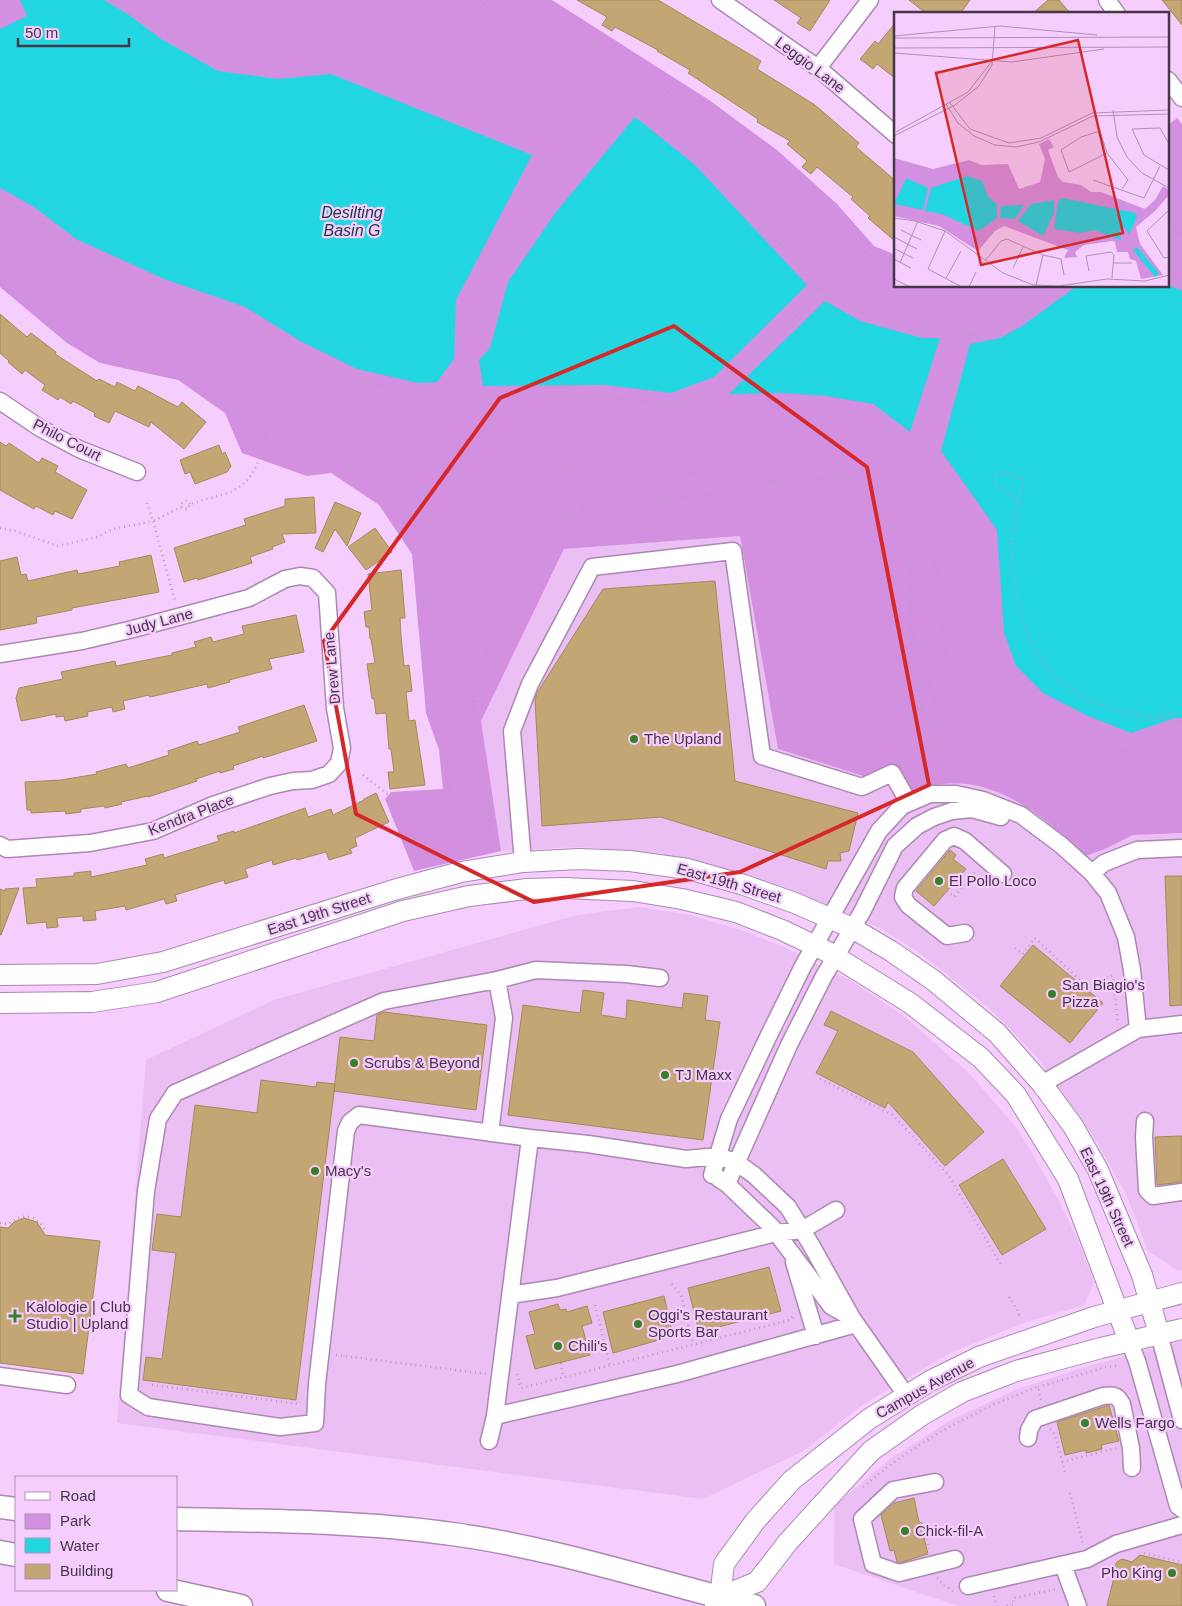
<svg xmlns="http://www.w3.org/2000/svg" width="1182" height="1606" font-family="Helvetica,sans-serif">
<style>
.built{fill:#ebbff3}
.green{fill:#d390e0}
.water{fill:#22d7e1}
.building{fill:#c3a673;stroke:#a58957}
.lines{fill:none;stroke-linecap:round;stroke-linejoin:round}
.minor-casing{stroke:#ac88b3;stroke-width:19}
.major-casing{stroke:#ac88b3;stroke-width:22}
.highway-casing{stroke:#ac88b3;stroke-width:25}
.path{stroke:#b99bc0;stroke-width:2.5;stroke-dasharray:1 4;stroke-linecap:butt}
.minor{stroke:#fff;stroke-width:16}
.major{stroke:#fff;stroke-width:20}
.highway{stroke:#fff;stroke-width:22}
.marked{fill:none;stroke:#d62828;stroke-width:4;stroke-linejoin:round}
.poi-dot{fill:#368128;stroke:#f5cefd;stroke-width:2}
.labels{text-anchor:middle;stroke-width:4.5;stroke-linejoin:round;paint-order:stroke}
.street-label{font-size:15px;fill:#453648;stroke:#f5cefd}
.poi-label{font-size:15px;fill:#453648;stroke:#f5cefd;text-anchor:start}
.water-label{font-size:16px;font-style:italic;fill:#1a3b3d;stroke:#f5cefd}
.inset-road{fill:none;stroke:#af91b5;stroke-width:1}
.view{fill:#d62828;fill-opacity:0.15;stroke:#d62828;stroke-width:2.5}
.inset-edge{fill:none;stroke:#453648;stroke-width:2.5}
</style>
<rect width="100%" height="100%" fill="#f5cefd"/>
<path class="built" d="M740 536 778 749 909 791 928 785 954 783 988 788 1025 805 1054 827 1086 856 1105 849 1133 835 1182 833V1270L1179 1271 1148 1251 1126 1194 1093 1136 1036 1056 989 1008 917 951 882 929 800 895 732 872 659 853 578 847 501 851 481 721 564 549Z
M639 907 690 915 741 930 784 947 851 981 905 1017 969 1073 1019 1131 1058 1199 1079 1242 1094 1283 1084 1305 1026 1322 950 1353 865 1403 803 1451 703 1499 117 1423 146 1060 274 1000 577 915Z
M1182 1341V1606H958L834 1564V1506L890 1459 951 1420 1015 1390 1081 1368Z"/>
<path class="green" d="M0 0H552L709 100 777 150 837 204 874 246 896 255V286H1168V125L1177 118 1182 124V833L1133 835 1105 849 1086 856C1033 808 986 766 910 791L778 749 740 536 564 549 481 721 501 851 414 871 385 799 391 792 443 789 439 750 426 713 412 554 379 505 331 473 307 476 242 453 225 413 178 380 100 363 67 343 0 287Z"/>
<path class="water" d="M20 0H104L129 15 161 39 218 71 278 79 331 74 532 155 456 300 454 359 437 382 418 383 357 369 300 341 245 307 164 279 76 239 34 207 0 188V29L27 16Z
M635 117 694 164 807 285 714 377 671 393 604 385 483 386 479 360 490 348 508 282 556 212Z
M1168 285 1182 291V718H1175L1131 733 1088 716 1043 693 1016 666 1004 633 997 530 941 451 970 344 1000 338 1022 326 1077 286Z
M825 301 860 321 922 338H940L910 432 873 404 826 396 783 393 729 394Z"/>
<path class="building" d="M577 0H658L761 61 757 69 815 105 859 143 856 147 896 181V242L868 218 870 216 851 199 853 197 817 167 811 174 802 167 807 161 787 144 790 141 757 122 758 119 688 73 690 70 657 51 658 50 615 27 612 31 602 25 607 17Z
M774 0H830L810 31 797 23 801 18Z
M909 0H970L960 14H927Z
M1048 0H1059L1071 14H1032Z
M1162 0H1182V25Z
M896 22V79L877 64 873 69 860 59 875 41 878 44Z
M0 314 27 337 31 333 56 352 55 354 97 381 99 379 115 387 117 382 135 391 138 386 178 407 182 402 206 422 184 449 151 422 149 427 115 411 109 423 94 416 95 413 73 401 71 404 60 397 58 400 42 390 45 385 25 370 22 374 8 362 9 361 0 353Z
M0 442 6 446 9 443 39 463 42 458 58 466 55 472 87 490 72 519 55 511 53 515 36 506 34 509 0 490Z
M219 445 222 454 225 452 231 466 227 472 195 484 190 472 185 474 180 460Z
M314 497 316 533 282 534 285 542 272 547 273 549 250 557 252 563 198 580 197 578 184 582 174 548 246 525 244 519 285 506V499Z
M335 502 361 513 347 546 335 529 323 552 315 548Z
M375 528 392 552 366 570 348 547Z
M151 555 159 592 72 608V610L36 617 37 623 0 630V561L17 557 21 575 26 574 28 581 77 570 78 574 120 566 119 562Z
M401 570 405 618H400L401 636 404 666 409 665 412 691 406 692 409 721 415 720 425 785 390 789 388 772H394L391 749H389L386 713 376 714 374 698 372 699 367 664 375 663 371 639H370L369 627H366L364 612 372 610 368 574Z
M715 581 735 781 858 813 849 851 840 853 841 861H828L826 869 661 817 542 826 535 700 537 693 603 589Z
M296 615 304 652 269 659 272 669 229 680 230 682 208 688 207 684 150 697 149 695 123 701 125 709 113 712 112 707 87 712 88 716 65 721 64 716 56 717V714L21 721 16 698 19 688 63 679 61 672 115 661 116 666 172 655V653L196 647 194 642 211 637 213 642 244 634 242 626Z
M304 705 317 741 263 758V756L233 766 234 769 220 773V771L196 779 197 781 148 797V796L121 802 122 804 105 808 104 806 81 809V812L66 814 65 811 31 813V810H27L25 782 61 780 97 774 96 772 126 764 128 768 169 755 168 751 197 741 199 745 240 732 238 727Z
M376 793 389 822 355 838 357 846 350 849 352 853 329 860 326 852 297 860 296 858 273 865 272 860 245 869 248 877 225 884 224 880 175 895 177 901 166 904 164 899 126 910 125 906 95 911 96 920 83 921V916L57 918 58 927 47 928 46 922 27 924 23 888 37 887 36 879 74 876V873L91 871V877L147 865 145 859 163 854 164 858 219 841 217 836 234 831V833L305 808 308 817 331 809 333 815 364 800V799Z
M950 850 956 855 953 859 966 869 934 906 916 891Z
M1165 876H1182V1005L1170 1006Z
M19 888 1 935H0V889L5 891V889Z
M1033 945 1103 1003 1070 1043 1000 986Z
M583 990 604 993 601 1015 626 1019 627 1000 682 1008 684 993 708 996 705 1020 720 1022 703 1140 508 1115 523 1005 580 1013Z
M831 1011 913 1052 984 1132 945 1166 888 1102 885 1108 816 1073 838 1031 824 1025Z
M384 1012 487 1025 476 1110 334 1091 340 1037 374 1041 377 1015Z
M261 1080 316 1087 317 1082 335 1084 296 1400 143 1380 146 1357 162 1359 176 1253 152 1250 157 1214 181 1217 195 1105 257 1113Z
M1182 1136V1182L1157 1185 1155 1137Z
M1003 1159 1046 1229 1002 1255 959 1185Z
M24 1218 37 1222 45 1235 100 1241 83 1374 0 1363V1227L8 1228 14 1222Z
M769 1267 781 1311 699 1332 688 1288Z
M664 1296 673 1336 613 1353 603 1312Z
M558 1304 560 1310 566 1309 567 1312 587 1306 592 1323 582 1326 590 1355 535 1369 526 1336 535 1334 529 1312Z
M1109 1405 1119 1441 1101 1445 1102 1449 1086 1453V1450L1065 1455 1057 1422Z
M914 1498 919 1522 922 1523 925 1533 923 1534 928 1554 899 1563 897 1562 894 1550 890 1551 881 1515 894 1503Z
M1140 1555 1182 1565V1606H1107L1115 1573 1114 1568 1117 1562 1122 1559 1132 1562Z"/>
<g class="lines">
<g class="minor-casing">
<path id="minor" d="M720 0 818 68 896 135
M1107 0 1117 14
M818 68 870 0
M1168 80 1182 98
M0 401 40 428 79 449 137 472
M0 654 82 641 133 629 249 598 285 579 300 576 313 578 327 593 335 708 342 748 339 763 329 774 312 780 293 781 270 786 213 805 153 831 90 843 7 849 0 845
M523 862 512 731 530 684 592 567 733 551 762 756 862 787 892 773 909 803
M1092 873 1104 863 1137 850 1182 848
M965 933 947 936 908 905 903 897 905 888 945 840 954 836 965 841 1003 874
M497 980 536 970 626 974 660 978
M1042 1084 1138 1029 1182 1024
M1145 1121 1144 1137 1147 1190 1153 1196 1182 1192
M490 1133 504 1018 497 980 384 1001 175 1093 158 1119 146 1191 129 1395 148 1407 280 1427 315 1423 317 1384 346 1131 350 1122 359 1115 530 1138 588 1144 686 1159 718 1156 736 1162 754 1175 788 1207 810 1243 852 1318 906 1395
M712 1175 729 1119 769 1035 803 966 879 831 902 806 930 794H956L983 800 1021 815 1061 845 1092 873 1108 893 1126 937 1132 970 1138 1029
M718 1178 727 1184 772 1227 831 1306 852 1318
M727 1184 789 1045 824 976 862 912 895 846 917 826 934 817 952 811 972 809 1001 817
M794 1262 816 1336
M510 1295 557 1288 776 1233 802 1230 836 1210
M1159 1334 1182 1420
M1129 1341 1137 1361 1178 1506 1182 1509
M0 1376 67 1385
M495 1416 677 1374 856 1324
M1028 1438 1029 1430 1035 1419 1103 1396C1112 1395 1117 1394 1122 1404L1131 1448 1132 1468
M489 1441 495 1416 530 1138
M935 1482 893 1490 862 1519 873 1564 899 1573 955 1559
M1063 1565 1078 1606
M968 1586 1087 1559 1116 1544 1182 1525"/>
</g>
<g class="major-casing">
<path id="major" d="M0 975 97 974 163 962 397 889 461 872 523 862 579 859 630 861 688 869 744 885 795 903 852 928 891 951 933 980 997 1033 1042 1084 1073 1126 1098 1170 1142 1275 1159 1334
M0 1003 92 1002 157 992 403 911 469 896 527 889 564 888 633 891 682 899 736 912 782 930 828 952 910 1003 981 1058 1016 1095 1068 1179 1129 1341
M720 1597 757 1582 788 1542 871 1451 922 1415 962 1392 1016 1371 1101 1348 1182 1329
M715 1606 720 1597 724 1564 756 1520 792 1480 869 1419 930 1381 979 1357 1094 1317 1182 1293"/>
</g>
<g class="highway-casing">
<path id="highway" d="M0 1507 16 1509
M176 1519C268 1521 361 1521 452 1534 555 1548 654 1581 754 1606
M0 1552 16 1555
M168 1590 241 1606"/>
</g>
<path class="path" d="M110 0C149 26 192 47 235 67
M223 0 226 6 234 9 239 5 241 0
M480 0 487 7 509 20 555 41 574 56 594 78 679 141 750 210 818 288 838 302 862 313 912 330 973 335 1001 331 1020 319 1065 286
M514 0 550 14 581 31 622 64 704 114 792 186 854 245 885 265 896 269
M0 196 28 213 76 249 123 274 250 321 308 357 338 372 371 384 411 391 515 397H597L655 402H690L711 393 798 315 818 288
M1168 225 1182 233
M0 248 21 264 42 285 91 321 124 338 164 347 186 354 205 364 218 374 268 423 301 441 354 458 378 471 394 482 413 503 425 519 443 551 451 561 457 564 464 565 481 557 490 547 523 489 535 479 555 468 569 464 644 471 758 477 774 481
M1168 276 1182 283
M823 479 834 478 851 479 876 487 901 508 921 531 934 557 941 587 942 626 947 657 963 693 972 704 984 713 1043 736 1085 748 1106 751H1128L1182 741
M1018 501 995 485 997 472 1024 478C1019 499 1014 520 1012 542 1009 575 1024 644 1047 668 1060 683 1076 693 1093 702 1121 715 1152 716 1182 723
M147 503 153 521 181 507
M190 504 188 501H184L181 504V507L184 509H188L190 504C202 500 215 497 227 493 258 483 262 450 268 423
M562 516C564 505 567 496 580 500L587 508
M0 528 15 531 58 546 97 537 113 529 153 521 175 601
M913 639 907 649 922 709 932 734
M1158 716 1182 713
M928 741a7 7 0 1 1 14 0a7 7 0 1 1-14 0Z
M363 775 391 797 404 809 423 821H433L441 818 447 812 451 804 447 759 436 718 437 693 477 633 512 586 521 585
M492 850 488 804 480 778 475 746 472 721 474 687 479 669 488 648 552 528 562 516H575L587 508 754 489 775 481 822 479 868 504 887 522 901 545 910 569 911 584V625L913 639 938 710 947 724 954 731 997 755 1049 777 1104 796 1136 795 1182 788
M947 891 954 897 976 871
M1015 948 1023 954 1035 938 1083 983 1113 976 1118 1024
M820 1079 893 1115 949 1176 1001 1265
M0 1223 9 1224C21 1214 36 1213 44 1229
M672 1284 681 1295 693 1344
M1009 1297 1018 1311 1021 1319
M595 1305 610 1365
M336 1355 487 1374
M561 1363 563 1377
M517 1374 521 1388 790 1320 794 1315
M152 1385 299 1404 300 1402
M1038 1387 1106 1367 1116 1366
M1050 1429 1055 1435 1065 1472
M1062 1462 1116 1448
M863 1487C914 1443 974 1410 1038 1387L1041 1400
M1070 1493 1083 1544
M923 1528H927L926 1536 929 1549
M1144 1553 1182 1562
M937 1578 945 1586 955 1592
M994 1596 997 1606
M1007 1606 1014 1604 1013 1598 1057 1589"/>
<use href="#minor" class="minor"/>
<use href="#major" class="major"/>
<use href="#highway" class="highway"/>
</g>
<path class="marked" d="M674 326 867 467 929 785 740 872 534 902 356 814 324 641 500 398Z"/>
<g class="poi-dot">
<circle cx="634" cy="739" r="5"/>
<circle cx="939" cy="881" r="5"/>
<circle cx="1052" cy="994" r="5"/>
<circle cx="354" cy="1063" r="5"/>
<circle cx="665" cy="1075" r="5"/>
<circle cx="315" cy="1171" r="5"/>
<path d="M12.5 1308.5h5v5h5v5h-5v5h-5v-5h-5v-5h5z"/>
<circle cx="638" cy="1324" r="5"/>
<circle cx="558" cy="1346" r="5"/>
<circle cx="1085" cy="1423" r="5"/>
<circle cx="905" cy="1531" r="5"/>
<circle cx="1172" cy="1573" r="5"/>
</g>
<g class="labels">
<g class="street-label">
<text transform="translate(810 65) rotate(37)" y="5">Leggio Lane</text>
<text transform="translate(67 440) rotate(27)" y="5">Philo Court</text>
<text transform="translate(159 622) rotate(-15)" y="5">Judy Lane</text>
<text transform="translate(332 668) rotate(-95)" y="5">Drew Lane</text>
<text transform="translate(191 815) rotate(-21)" y="5">Kendra Place</text>
<text transform="translate(729 883) rotate(16)" y="5">East 19th Street</text>
<text transform="translate(319 914) rotate(-18)" y="5">East 19th Street</text>
<text transform="translate(1107 1197) rotate(65)" y="5">East 19th Street</text>
<text transform="translate(925 1388) rotate(-29)" y="5">Campus Avenue</text>
</g>
<g class="poi-label">
<text x="644" y="744">The Upland</text>
<text x="949" y="886">El Pollo Loco</text>
<text x="1062" y="990">San Biagio's<tspan x="1062" dy="17">Pizza</tspan></text>
<text x="364" y="1068">Scrubs &amp; Beyond</text>
<text x="675" y="1080">TJ Maxx</text>
<text x="325" y="1176">Macy's</text>
<text x="26" y="1312">Kalologie | Club<tspan x="26" dy="17">Studio | Upland</tspan></text>
<text x="648" y="1320">Oggi's Restaurant<tspan x="648" dy="17">Sports Bar</tspan></text>
<text x="568" y="1351">Chili's</text>
<text x="1095" y="1428">Wells Fargo</text>
<text x="915" y="1536">Chick-fil-A</text>
<text x="1162" y="1578" text-anchor="end">Pho King</text>
</g>
<g class="water-label">
<text x="352" y="218">Desilting<tspan x="352" dy="18">Basin G</tspan></text>
</g>
</g>
<g transform="translate(894 12)">
<rect width="275" height="275" fill="#f5cefd"/>
<path d="M155 127 160 135 154 138 164 165 169 170 187 173 197 180H207L251 197 261 188 269 174 275 178V183L261 199 242 215 246 232 269 263 247 267 242 249 236 247 234 240H223L221 230 218 229 190 233 181 240 183 245 170 246 174 238 110 214 101 219 84 239 45 214 0 204V146L39 157 75 148 88 153 114 152 125 177 146 170 151 147 145 132Z" fill="#d390e0"/>
<path d="M73 164 88 169 94 185 103 192V206L85 219 48 202 31 199 37 176ZM12 166 34 176 29 198 0 192ZM168 186 241 201 243 206 235 222 230 215 225 219 227 228 200 218 187 221 160 217 164 190ZM160 188V201L149 224 124 209 137 192ZM130 193 121 207 106 206 107 194ZM243 235 265 261 261 265 239 238Z" fill="#22d7e1"/>
<path class="inset-road" d="M0 24 106 14 203 23M0 26 275 25M0 36 275 35M0 41 118 50 210 37M56 91 76 117 115 131 147 126 198 101 275 98M52 92 64 111 80 124 101 133 122 135 145 130 199 104 275 102M219 98 223 125 233 145 248 161 275 176M2 120 74 80 98 49M0 124 61 93 85 74 98 53 101 14M275 132 266 116 238 117 250 143 275 158M213 141 175 160 167 138 187 125 206 119 213 141 234 168 228 177M199 168 250 186 266 154M275 198 253 219 270 246 275 245M0 206 21 209 51 219 109 261 139 273 165 274 213 267 251 269 275 263M7 218 27 228M51 219 34 257 68 275M0 225 23 237M1 237 19 246M0 247 17 256M92 248 107 229 113 227 149 243 167 247 170 263M6 251 24 209M219 251H238M119 256 129 235M195 259 192 244 217 240 220 243 218 266M52 266 67 239M0 267 16 275M142 273 149 243M75 275 82 260"/>
<path class="view" d="M184 28 229 221 87 253 42 61Z"/>
<rect width="275" height="275" class="inset-edge"/>
</g>
<rect x="15" y="1476" width="162" height="115" fill="#f5cefd" stroke="#af91b5"/>
<rect x="25" y="1492" width="25" height="8" fill="#ffffff" stroke="#af91b5"/>
<text x="60" y="1501" font-size="15" fill="#453648">Road</text>
<rect x="25" y="1514" width="25" height="15" fill="#d390e0" stroke="#af91b5"/>
<text x="60" y="1526" font-size="15" fill="#453648">Park</text>
<rect x="25" y="1538" width="25" height="15" fill="#22d7e1" stroke="#af91b5"/>
<text x="60" y="1551" font-size="15" fill="#453648">Water</text>
<rect x="25" y="1564" width="25" height="15" fill="#c3a673" stroke="#af91b5"/>
<text x="60" y="1576" font-size="15" fill="#453648">Building</text>
<path d="M18 38v8h111v-8" fill="none" stroke="#453648" stroke-width="2.5"/>
<text x="25" y="38" font-size="15" fill="#453648" stroke="#f5cefd" stroke-width="4" paint-order="stroke">50 m</text>
</svg>
